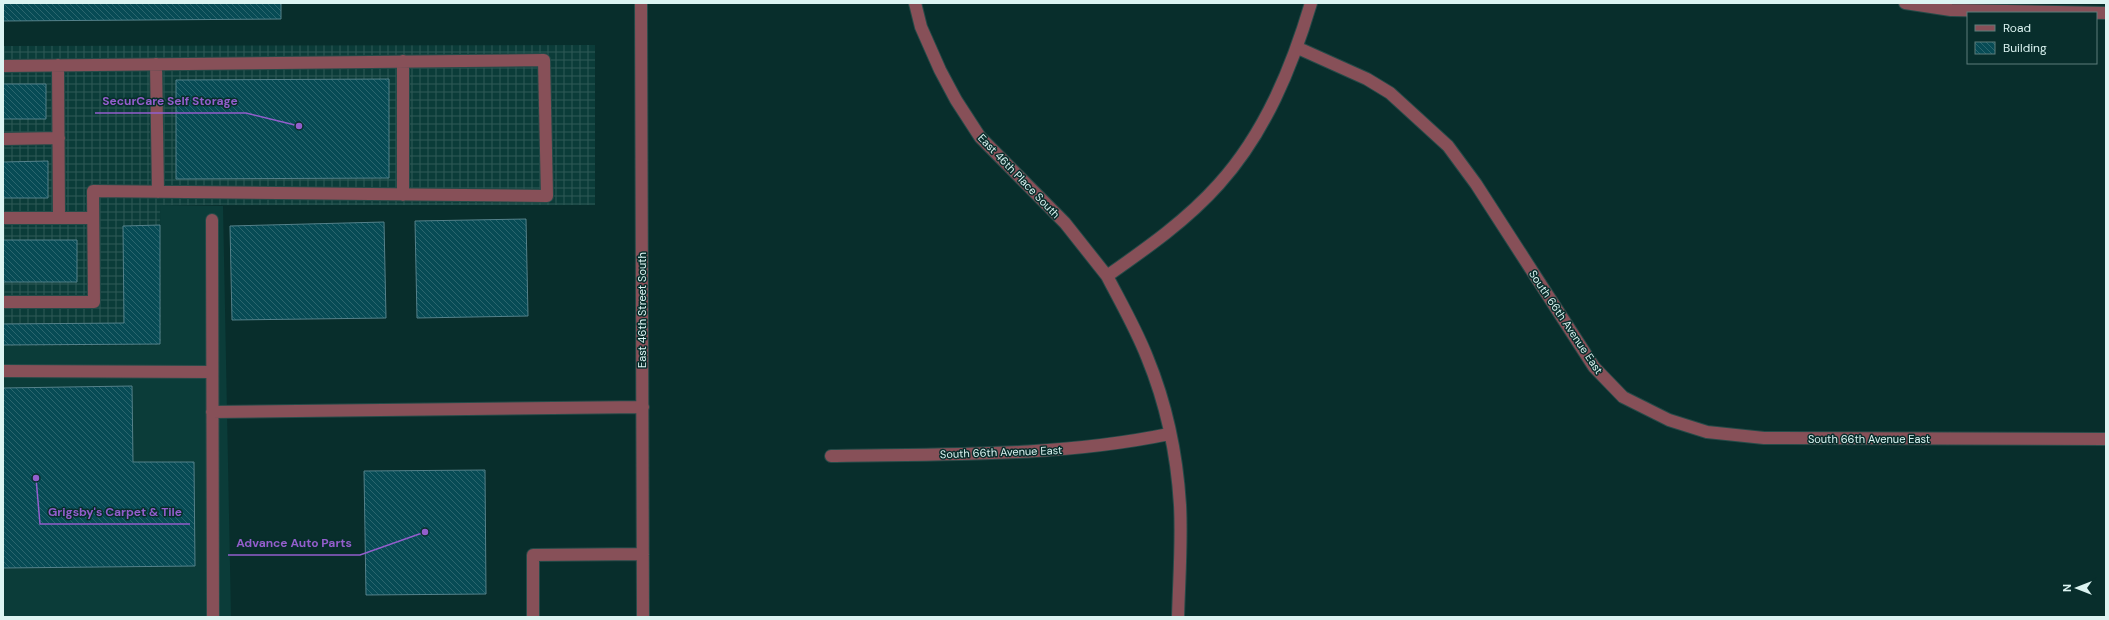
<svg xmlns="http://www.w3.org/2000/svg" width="2109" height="620" font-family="'DM Sans',sans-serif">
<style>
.built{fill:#0b3c39}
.industrial{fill:url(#industrial-grid)}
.building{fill:url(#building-back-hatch);stroke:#54818a}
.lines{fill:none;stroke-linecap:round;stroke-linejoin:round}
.minor-casing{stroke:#264a48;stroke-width:14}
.minor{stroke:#875058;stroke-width:12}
.labels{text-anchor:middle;stroke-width:3;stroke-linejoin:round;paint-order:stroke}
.street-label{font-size:11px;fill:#dcf4f2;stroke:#082e2c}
.leader{fill:none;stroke:#935ecc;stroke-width:1.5}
.callout-dot{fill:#935ecc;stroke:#082e2c;stroke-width:1.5}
.callout-label{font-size:12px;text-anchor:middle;font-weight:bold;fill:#935ecc;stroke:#082e2c;stroke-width:3;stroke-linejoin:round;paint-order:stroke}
</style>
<defs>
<pattern id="industrial-grid" width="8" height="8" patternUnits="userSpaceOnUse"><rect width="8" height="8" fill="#0b3c39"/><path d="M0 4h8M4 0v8" fill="none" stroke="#2e5956"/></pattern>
<pattern id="building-back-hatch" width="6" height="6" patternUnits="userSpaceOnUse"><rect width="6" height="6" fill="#074b55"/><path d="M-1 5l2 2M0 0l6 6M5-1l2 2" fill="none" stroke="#2b666e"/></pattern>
</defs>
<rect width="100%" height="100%" fill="#082e2c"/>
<path class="built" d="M160 205 223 206 231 617H3V346L161 345Z"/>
<path class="industrial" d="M595 45V205H160L161 345 3 346V46Z"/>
<path class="building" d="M3 3H281V19L3 21Z
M389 79V178L176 179V80Z
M3 84H46V119H3Z
M48 161V198H3V162Z
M526 219 528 316 417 318 415 221Z
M384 222 386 318 232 320 230 226Z
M160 225V344L3 345V324L124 323 123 226Z
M3 240H77V282H3Z
M132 386 133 462H194L195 566 3 568V388Z
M485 470 486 594 366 595 364 471Z"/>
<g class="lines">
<g class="minor-casing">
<path id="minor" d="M641 3 643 617
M915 3 921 27 940 70 956 100 980 137 1065 223 1107 276
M1905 3 1951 10 2106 13
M1298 48 1367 79 1390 93 1448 146 1476 184 1594 367 1623 397 1669 420 1707 432 1764 438 2106 439
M156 64 158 192
M58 65 59 218
M3 66 544 60 547 196 93 191 94 302H3
M3 139 59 138
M403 195V61
M3 218H93
M212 220 213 617
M3 371 212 372
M212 412 643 407
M831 456C944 454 1058 457 1169 434
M533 617V555L643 554
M1178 617C1179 580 1182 542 1180 505 1177 456 1166 403 1147 357 1136 329 1121 303 1107 276 1147 248 1187 220 1219 184 1265 133 1292 67 1311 3"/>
</g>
<use href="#minor" class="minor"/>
</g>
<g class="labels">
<g class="street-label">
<text transform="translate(1019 176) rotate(46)" y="4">East 46th Place South</text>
<text transform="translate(642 310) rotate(-90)" y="4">East 46th Street South</text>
<text transform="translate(1566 322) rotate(56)" y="4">South 66th Avenue East</text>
<text x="1869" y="443">South 66th Avenue East</text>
<text transform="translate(1001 452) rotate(-2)" y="4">South 66th Avenue East</text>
</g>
</g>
<path class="leader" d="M299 126L246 113H95M36 478L40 524H190M425 532L360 555H228"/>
<g class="callout-dot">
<circle cx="299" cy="126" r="4"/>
<circle cx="36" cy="478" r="4"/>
<circle cx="425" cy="532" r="4"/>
</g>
<g class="callout-label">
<text x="170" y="105">SecurCare Self Storage</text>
<text x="115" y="516">Grigsby's Carpet &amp; Tile</text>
<text x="294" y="547">Advance Auto Parts</text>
</g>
<rect width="2109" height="620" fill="none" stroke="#dcf4f2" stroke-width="8"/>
<rect x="1967" y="12" width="130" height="52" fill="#082e2c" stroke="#5d7d7b"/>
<rect x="1975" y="25" width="20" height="6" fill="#875058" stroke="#5d7d7b"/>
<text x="2003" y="32" font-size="12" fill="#dcf4f2">Road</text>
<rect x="1975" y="42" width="20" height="12" fill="url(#building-back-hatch)" stroke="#5d7d7b"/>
<text x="2003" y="52" font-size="12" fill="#dcf4f2">Building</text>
<g transform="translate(2077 588) rotate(270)" stroke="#082e2c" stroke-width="3" paint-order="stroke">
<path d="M0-3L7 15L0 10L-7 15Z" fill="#dcf4f2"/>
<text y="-6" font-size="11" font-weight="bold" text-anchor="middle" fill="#dcf4f2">N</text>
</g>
</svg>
